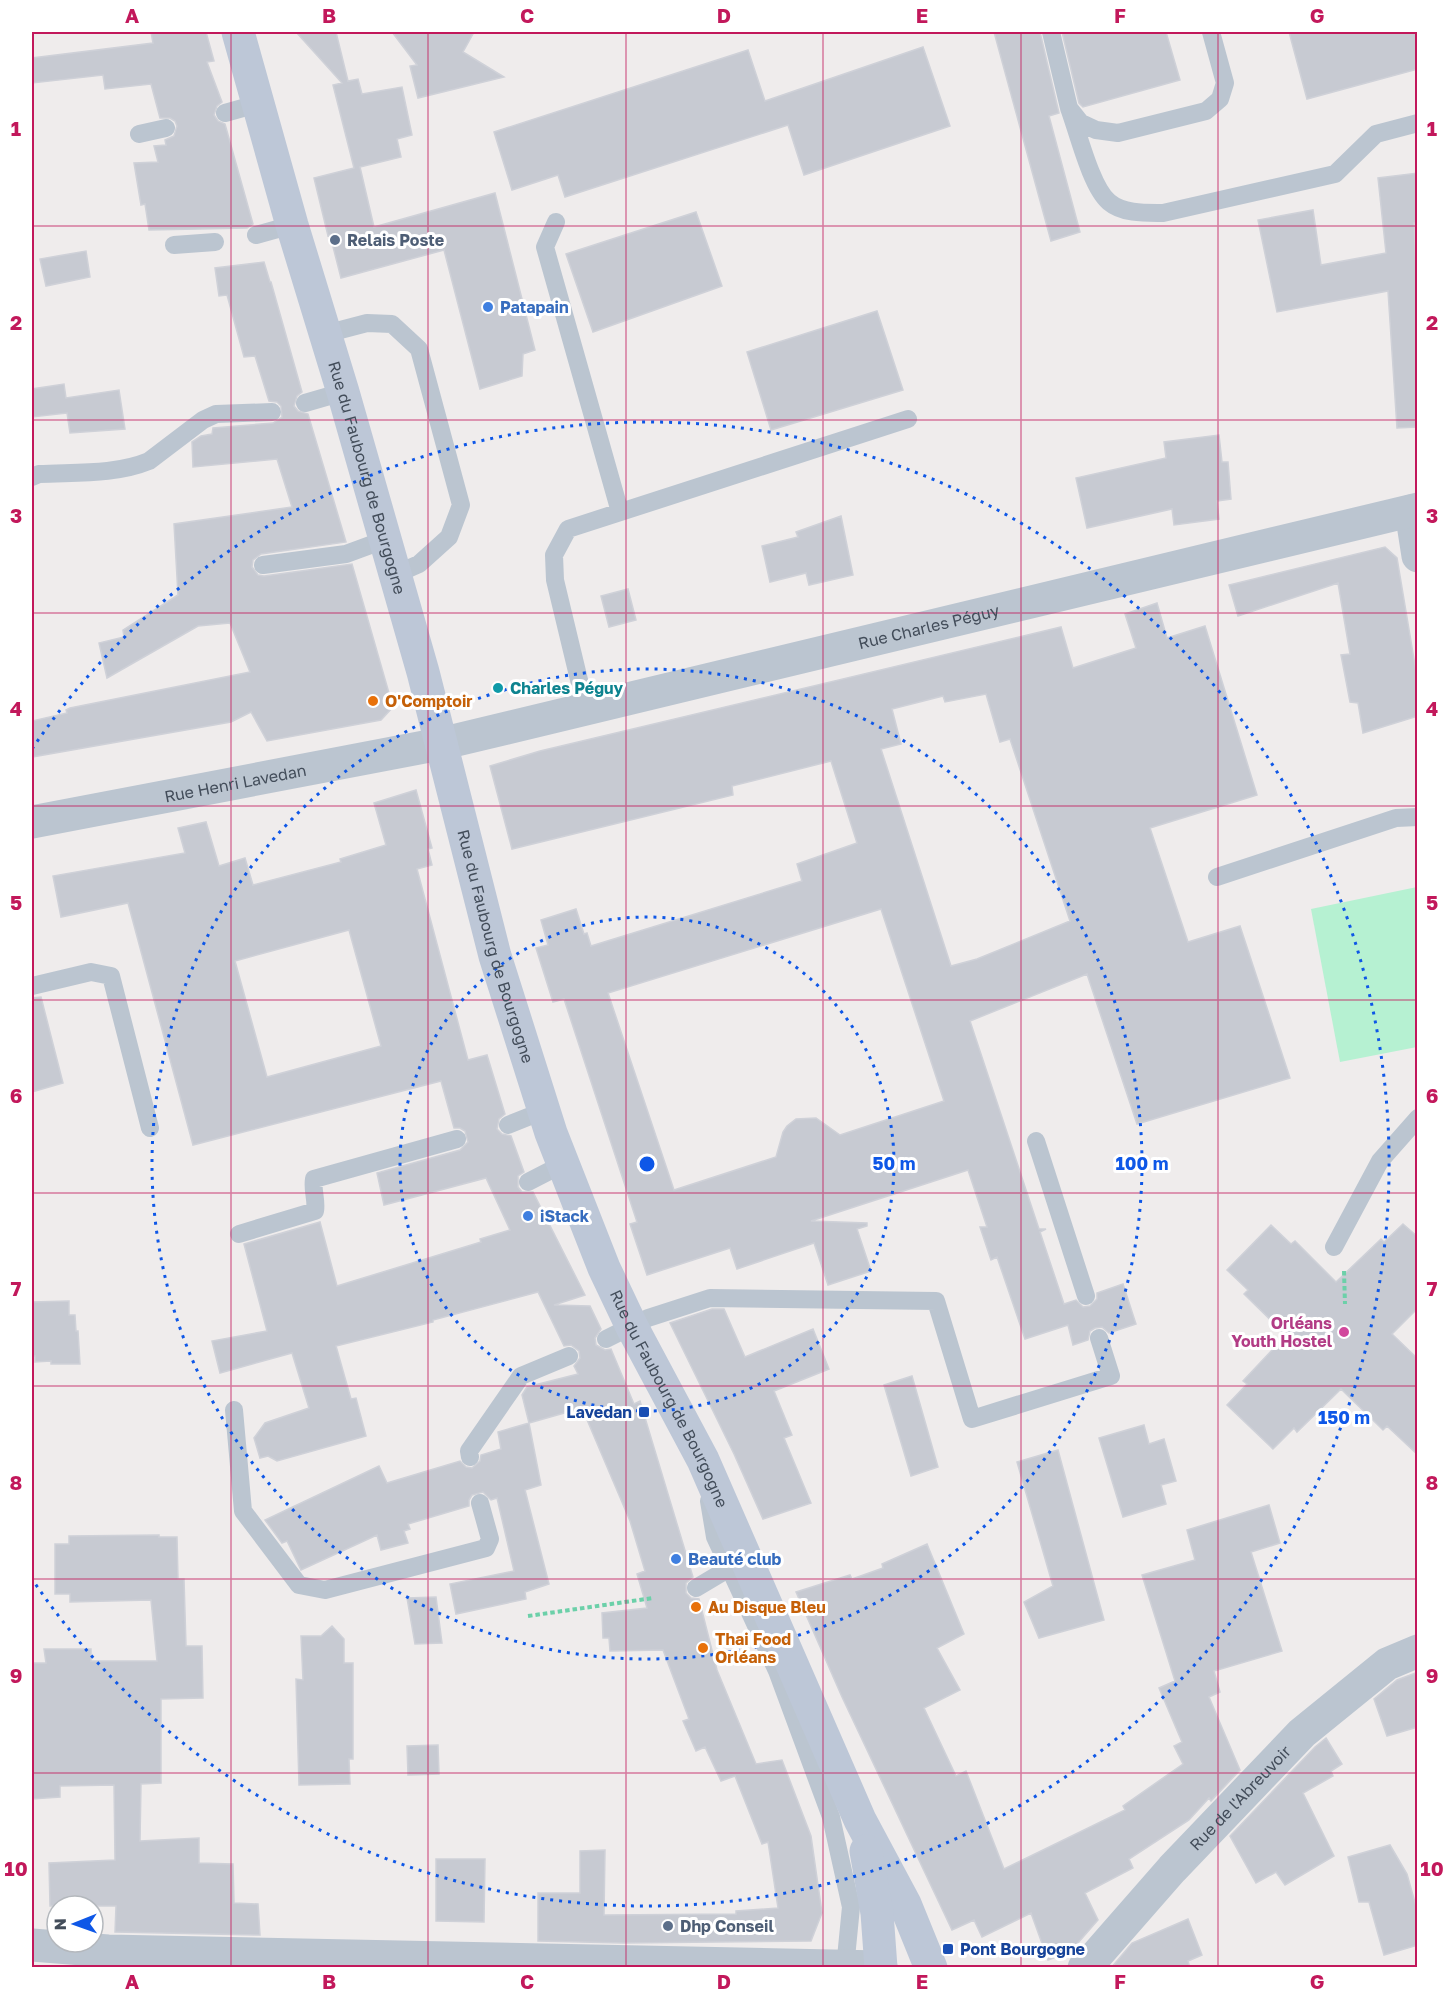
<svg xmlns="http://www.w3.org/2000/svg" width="1449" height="1999" font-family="'Golos Text',sans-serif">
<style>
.green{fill:#b6f1d2}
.building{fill:#c7cad2;stroke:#cfd1d8;stroke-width:1.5;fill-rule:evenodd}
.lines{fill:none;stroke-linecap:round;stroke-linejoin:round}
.path{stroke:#6cd0a9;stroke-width:4;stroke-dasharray:4.5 3;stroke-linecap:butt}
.service{stroke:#bbc5d0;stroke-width:18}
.minor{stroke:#bbc5d0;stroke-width:33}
.tertiary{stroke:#bbc5d0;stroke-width:33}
.secondary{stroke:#bdc7d7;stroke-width:33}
.grid{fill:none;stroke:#c2185b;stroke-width:1.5;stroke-opacity:0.55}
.ring{fill:none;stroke:#0e57e7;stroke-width:3;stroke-dasharray:3 6}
.service-dot{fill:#5c6f8a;stroke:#fff;stroke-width:2}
.shop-dot{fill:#3f7fe0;stroke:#fff;stroke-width:2}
.culture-dot{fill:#0f9aa8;stroke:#fff;stroke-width:2}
.food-dot{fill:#e8710a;stroke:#fff;stroke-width:2}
.hotel-dot{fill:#d1479c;stroke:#fff;stroke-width:2}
.transit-dot{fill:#1a4fb4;stroke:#fff;stroke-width:2}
.labels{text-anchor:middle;stroke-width:6;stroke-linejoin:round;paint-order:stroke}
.service-label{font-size:16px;font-weight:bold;fill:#4e5e75;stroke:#fff;text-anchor:start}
.shop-label{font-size:16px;font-weight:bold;fill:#366cbe;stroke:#fff;text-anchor:start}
.street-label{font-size:16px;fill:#434d5a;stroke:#fff}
.culture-label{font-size:16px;font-weight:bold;fill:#0d838f;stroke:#fff;text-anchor:start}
.food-label{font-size:16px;font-weight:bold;fill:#c56008;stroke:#fff;text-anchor:start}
.hotel-label{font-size:16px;font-weight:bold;fill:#b23c85;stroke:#fff;text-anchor:end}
.transit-label{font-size:16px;font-weight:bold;fill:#164399;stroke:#fff;text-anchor:end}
.centre{fill:#0e57e7;stroke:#fff;stroke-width:3}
.ring-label{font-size:18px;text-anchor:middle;font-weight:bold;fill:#0e57e7;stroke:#fff;stroke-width:6;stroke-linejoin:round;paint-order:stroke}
.neatline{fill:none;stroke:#c2185b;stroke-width:2}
.grid-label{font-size:20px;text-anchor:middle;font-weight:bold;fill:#c2185b}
</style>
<rect width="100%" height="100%" fill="#efecec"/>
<path class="green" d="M1417 887V1047L1340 1062 1311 909Z"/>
<path class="building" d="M151 32H206L214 61 207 62 222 102 217 106 214 115 218 121 225 124 253 224 247 228 149 230 145 204 141 205 134 163 158 162 154 146 166 145 165 140 174 136 177 126 175 121 170 118H160L151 84 105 89 103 75 32 83V58L153 43Z
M296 32H336L348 81 358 79 362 94 402 87 412 135 397 139 401 157 360 167 374 227 495 193 535 350 523 354 522 376 480 389 444 250 341 278 330 235 328 236 314 178 354 168 333 85 342 83Z
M392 32H474L463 52 504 77 418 98 410 66 417 65Z
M994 32H1040L1059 113 1049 116 1080 232 1051 241Z
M1062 32H1166L1180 80 1083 107 1079 103Z
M1289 32H1418V69L1307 99Z
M923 47 950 126 804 175 788 125 565 197 558 175 512 190 494 132 748 50 765 101Z
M1418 173V223H1414L1418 308V427L1397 428 1388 291 1277 312 1258 220 1313 210 1321 265 1386 253 1378 178Z
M696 212 722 286 593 332 566 254Z
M86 251 90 277 46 286 40 259Z
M264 262 270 282H271L302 392 297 396 294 406 298 411 308 414 346 542 261 554 253 560 252 567 258 575 264 576 352 564 393 707 381 720 267 741 251 712 231 722 32 757V721L67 713 66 710 70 708 250 672 230 623 198 626 107 678 99 643 124 637 123 630 178 595 174 524 292 507 277 459 193 467 192 442 201 436 212 434 213 428 273 423 282 417 281 406 277 402 269 401 255 356 244 357 227 295 219 296 215 268Z
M877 311 903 390 771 430 747 352Z
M64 384 66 398 119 390 125 429 70 433 67 413 32 417V389Z
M1219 435 1222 462H1228L1231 499 1217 501 1219 519 1174 525 1172 509 1087 528 1076 478 1166 458 1164 442Z
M841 516 853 575 809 585 806 573 770 582 762 546 798 537 796 532Z
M1385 547 1397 558 1418 683V716L1363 733 1358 703 1350 702 1341 655 1350 654 1338 583 1238 616 1229 585Z
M628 589 636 620 609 627 601 596Z
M1157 603 1167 638 1205 626 1257 795 1150 828 1188 942 1240 926 1290 1078 1137 1124 1087 974 970 1021 1039 1229H1046L1040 1232 1064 1304 1076 1300 1083 1307 1090 1306 1097 1299V1293L1123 1284 1136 1324 1109 1333 1102 1327 1095 1328 1090 1331 1088 1340 1073 1345 1068 1325 1025 1339 997 1257 991 1260 980 1227H987L968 1170 811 1221 867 1223V1226L857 1229 871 1271 828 1285 814 1243 737 1269 730 1248 647 1275 630 1224 637 1222 564 999 553 1002 536 948 548 945 541 920 576 909 584 934 587 933 591 946 802 881 797 864 857 843 831 761 732 786 733 795 512 849 490 766 540 751 1061 627 1073 668 1136 648 1125 614ZM986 694 1000 742 1010 739 1070 921 977 959 951 966 881 749 901 744 892 709 943 696 945 702ZM881 909 944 1101 840 1135 816 1118 796 1119 787 1126 783 1132 776 1157 674 1190 608 993Z
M416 790 432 848 428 849 432 865 417 869 468 1060 487 1055 505 1114 499 1119 497 1129 502 1134 511 1136 524 1172 518 1176V1187L522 1192H533L585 1295 554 1305 590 1306 601 1329 595 1338 596 1345 605 1350 611 1349 634 1404 640 1401 693 1577 686 1583V1593L691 1598 699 1599 717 1670 756 1764 782 1760 811 1836 822 1913 811 1941 623 1943 538 1941V1893H580V1851L605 1850 604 1915 736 1914V1911L778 1908 768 1842 762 1844 735 1776 721 1781 705 1747 696 1751 683 1721 689 1719 663 1650 610 1651 609 1638H603L602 1613 647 1608 637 1574 645 1571 630 1521 582 1408 529 1423 522 1395 527 1387 578 1374 574 1366 580 1358 579 1351 571 1345 564 1346 538 1292 433 1320V1322L336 1346 351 1399 356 1398 366 1436 277 1461 268 1456 260 1458 254 1438 265 1423 309 1408 292 1353 220 1373 212 1341 267 1331 244 1244 320 1222 337 1286 481 1242 480 1239 510 1230 486 1178 384 1205 377 1173 460 1150 468 1142 465 1131 460 1128H454L441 1081 193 1145 128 903 61 917 53 876 185 853 178 828 206 822 219 866 245 858 253 885 341 862 340 859 386 845 374 803ZM349 930 381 1046 267 1077 235 961Z
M41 997 63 1083 32 1092V998Z
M1403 1224 1418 1237V1308L1392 1334 1418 1359V1455L1387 1426 1383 1430 1341 1389 1297 1432 1294 1428 1273 1449 1227 1405 1247 1384 1243 1381 1286 1335 1244 1294 1248 1290 1227 1270 1271 1225 1291 1244 1295 1241 1336 1282 1381 1239 1384 1242Z
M69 1301V1315H75L76 1331H78L80 1364H51V1361L35 1362V1356H32V1302Z
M712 1309H724L745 1357 813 1329 829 1369 774 1391 792 1435 784 1438 811 1503 763 1519 734 1454 670 1323Z
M912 1376 938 1467 911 1476 884 1385Z
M529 1423 541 1485 525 1490 549 1584 525 1592 526 1599 456 1614 450 1584 514 1571 497 1498 491 1500 483 1492 472 1495 469 1500V1506L408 1524 410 1529 404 1531 408 1543 381 1550 377 1535 301 1570 287 1541 282 1543 265 1520 379 1466 387 1483 460 1461 466 1467 472 1468 480 1461 481 1455 501 1449 498 1432Z
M1144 1425 1149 1444 1164 1439 1176 1481 1161 1485 1166 1504 1123 1517 1099 1438Z
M1058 1450 1104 1620 1039 1638 1024 1602 1053 1586 1017 1462Z
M1269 1505 1280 1543 1251 1552 1282 1651 1214 1671 1220 1692 1209 1697 1240 1770 1211 1801 1209 1798 1189 1820 1129 1859 1133 1868 1085 1893 1098 1920 1070 1952 1048 1960 1031 1913 982 1937 974 1920 952 1930 842 1697 796 1592 850 1575 852 1579 883 1568 882 1564 927 1544 964 1634 937 1648 960 1690 924 1708 956 1776 966 1771 1004 1869 1125 1810 1123 1806 1183 1764 1174 1746 1182 1742 1159 1688 1175 1681 1142 1575 1195 1560 1187 1530Z
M159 1535V1537H177L178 1579H184L186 1646H202L203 1698 161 1699V1783L141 1784 140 1841 199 1838V1863L233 1864 234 1903 258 1904 260 1935 115 1932 116 1906H50L49 1863 115 1860 114 1785 60 1786V1797L32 1799V1663H46L44 1649H91V1661H157L151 1600 70 1602V1594H55V1544H69V1536Z
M436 1597 442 1643 415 1644 407 1598Z
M332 1626 344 1639V1663H353V1759H349L350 1784 299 1785 296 1679 303 1680 301 1636H321Z
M1418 1672V1727L1387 1736 1374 1699 1397 1680Z
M1326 1738 1342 1764 1331 1771 1333 1776 1303 1793 1334 1856 1285 1885 1276 1872 1256 1883 1230 1836 1315 1747Z
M438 1745 439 1774 408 1775 407 1746Z
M1390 1845 1407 1874 1418 1913V1945L1384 1955 1369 1902H1359L1348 1857Z
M436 1859H485L484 1922 436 1921Z
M1188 1919 1202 1955 1188 1961 1190 1968H1111L1132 1943Z"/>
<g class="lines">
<path class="path" d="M1344 1271 1345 1304
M528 1616 653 1598"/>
<path class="service" d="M1051 32 1069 108 1081 123 1096 130 1118 133 1206 111 1220 99 1225 83 1211 32
M1069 108C1078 132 1091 187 1109 202 1123 214 1146 213 1163 213L1335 174 1376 134 1418 123
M225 113 257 104
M139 134 166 128
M556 222 545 247 620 512
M256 235 292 225
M174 245 215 242
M325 334 367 323 392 324 419 349 461 505 449 537 419 564 394 575
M305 403 343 392
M32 477 39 474C75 472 115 475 149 461L203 420 216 414 272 412
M263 565 346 554 384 540
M586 709 555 580 554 555 568 529 908 419
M1217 877 1396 818 1418 817
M32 986 91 972 111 976 150 1128
M508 1125 543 1111
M1036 1141 1086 1296
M528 1182 563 1164
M239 1234 315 1211C317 1200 312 1191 314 1179L457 1139
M1334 1247 1380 1161 1418 1118
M606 1339 648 1318 710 1298 936 1301 972 1419 1111 1376 1099 1338
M234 1410 243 1511 299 1585 325 1590 486 1548 490 1539 480 1503
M470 1457 469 1451 521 1376 569 1356
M709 1501 715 1537 777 1671 831 1817 851 1907 845 1968
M696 1588 738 1563"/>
<g class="minor">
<path d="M1411 511 1418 556"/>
<path d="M32 1945 108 1951 881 1967"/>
<path id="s1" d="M1084 1968 1095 1957 1172 1869 1302 1733 1387 1664 1418 1651"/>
</g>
<path class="tertiary" id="s2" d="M32 822 440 744 1418 509"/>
<g class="secondary">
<path id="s3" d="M238 32 292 225 343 392 423 672 495 956 551 1133 604 1268 632 1327 703 1460 860 1820 905 1904 931 1968"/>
<path d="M866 1851 877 1913 881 1968"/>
</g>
</g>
<path class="grid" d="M231 32V1968M428 32V1968M626 32V1968M823 32V1968M1021 32V1968M1218 32V1968M32 226H1418M32 420H1418M32 613H1418M32 806H1418M32 1000H1418M32 1193H1418M32 1386H1418M32 1579H1418M32 1773H1418"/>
<g class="ring">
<circle cx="647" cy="1164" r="247"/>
<circle cx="647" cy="1164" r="495"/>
<path d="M32 749A742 742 0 1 1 32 1579"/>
</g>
<g class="service-dot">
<circle cx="335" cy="240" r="6"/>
<circle cx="668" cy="1926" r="6"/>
</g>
<g class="shop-dot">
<circle cx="488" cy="307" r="6"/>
<circle cx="528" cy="1216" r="6"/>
<circle cx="676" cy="1559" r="6"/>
</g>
<circle class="culture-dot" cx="498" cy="688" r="6"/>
<g class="food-dot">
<circle cx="373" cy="701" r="6"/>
<circle cx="696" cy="1607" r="6"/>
<circle cx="703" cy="1648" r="6"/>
</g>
<circle class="hotel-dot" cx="1344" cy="1332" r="6"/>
<g class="transit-dot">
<rect x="638" y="1406" width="12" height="12" rx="3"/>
<rect x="942" y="1943" width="12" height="12" rx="3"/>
</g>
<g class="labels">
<g class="service-label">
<text x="347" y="246">Relais Poste</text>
<text x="680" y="1932">Dhp Conseil</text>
</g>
<g class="shop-label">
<text x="500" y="313">Patapain</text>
<text x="540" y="1222">iStack</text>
<text x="688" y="1565">Beauté club</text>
</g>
<g class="street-label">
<text dy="6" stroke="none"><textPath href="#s3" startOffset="464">Rue du Faubourg de Bourgogne</textPath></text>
<text dy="6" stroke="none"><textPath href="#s2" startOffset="918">Rue Charles Péguy</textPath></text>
<text dy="6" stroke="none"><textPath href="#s2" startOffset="207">Rue Henri Lavedan</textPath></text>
<text dy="6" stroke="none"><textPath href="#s3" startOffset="950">Rue du Faubourg de Bourgogne</textPath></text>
<text dy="6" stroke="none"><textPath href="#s3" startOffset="1436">Rue du Faubourg de Bourgogne</textPath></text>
<text dy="6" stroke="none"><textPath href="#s1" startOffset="231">Rue de l'Abreuvoir</textPath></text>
</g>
<g class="culture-label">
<text x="510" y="694">Charles Péguy</text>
</g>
<g class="food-label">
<text x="385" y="707">O'Comptoir</text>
<text x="708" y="1613">Au Disque Bleu</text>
<text x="715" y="1645">Thai Food<tspan x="715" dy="18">Orléans</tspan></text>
</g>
<g class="hotel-label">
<text x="1332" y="1329">Orléans<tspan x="1332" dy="18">Youth Hostel</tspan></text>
</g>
<g class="transit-label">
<text x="632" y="1418">Lavedan</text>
<text x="960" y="1955" text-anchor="start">Pont Bourgogne</text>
</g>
</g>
<circle cx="647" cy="1164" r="9" class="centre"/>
<g class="ring-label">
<text x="894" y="1170">50 m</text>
<text x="1142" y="1170">100 m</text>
<text x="1344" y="1424">150 m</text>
</g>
<rect width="1449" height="1999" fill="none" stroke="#ffffff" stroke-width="66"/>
<g transform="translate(75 1924) rotate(269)"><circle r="28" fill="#ffffff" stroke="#b4b8bd" stroke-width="1.5"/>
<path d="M0-4.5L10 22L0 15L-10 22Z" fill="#0e57e7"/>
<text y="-9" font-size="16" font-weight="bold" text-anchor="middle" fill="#434d5a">N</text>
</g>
<rect x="33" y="33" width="1383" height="1933" class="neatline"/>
<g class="grid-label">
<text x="132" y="23">A</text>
<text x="329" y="23">B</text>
<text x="527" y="23">C</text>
<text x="724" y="23">D</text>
<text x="922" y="23">E</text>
<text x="1120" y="23">F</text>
<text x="1317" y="23">G</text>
<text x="16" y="136">1</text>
<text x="1432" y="136">1</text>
<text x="16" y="330">2</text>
<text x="1432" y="330">2</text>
<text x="16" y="523">3</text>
<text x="1432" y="523">3</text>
<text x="16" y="716">4</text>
<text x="1432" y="716">4</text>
<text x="16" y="910">5</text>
<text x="1432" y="910">5</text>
<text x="16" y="1103">6</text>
<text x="1432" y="1103">6</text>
<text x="16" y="1296">7</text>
<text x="1432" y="1296">7</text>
<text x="16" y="1490">8</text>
<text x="1432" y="1490">8</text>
<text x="16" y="1683">9</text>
<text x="1432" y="1683">9</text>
<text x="16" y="1876">10</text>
<text x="1432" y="1876">10</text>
<text x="132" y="1989">A</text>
<text x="329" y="1989">B</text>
<text x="527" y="1989">C</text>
<text x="724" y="1989">D</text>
<text x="922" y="1989">E</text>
<text x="1120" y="1989">F</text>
<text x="1317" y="1989">G</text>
</g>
</svg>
